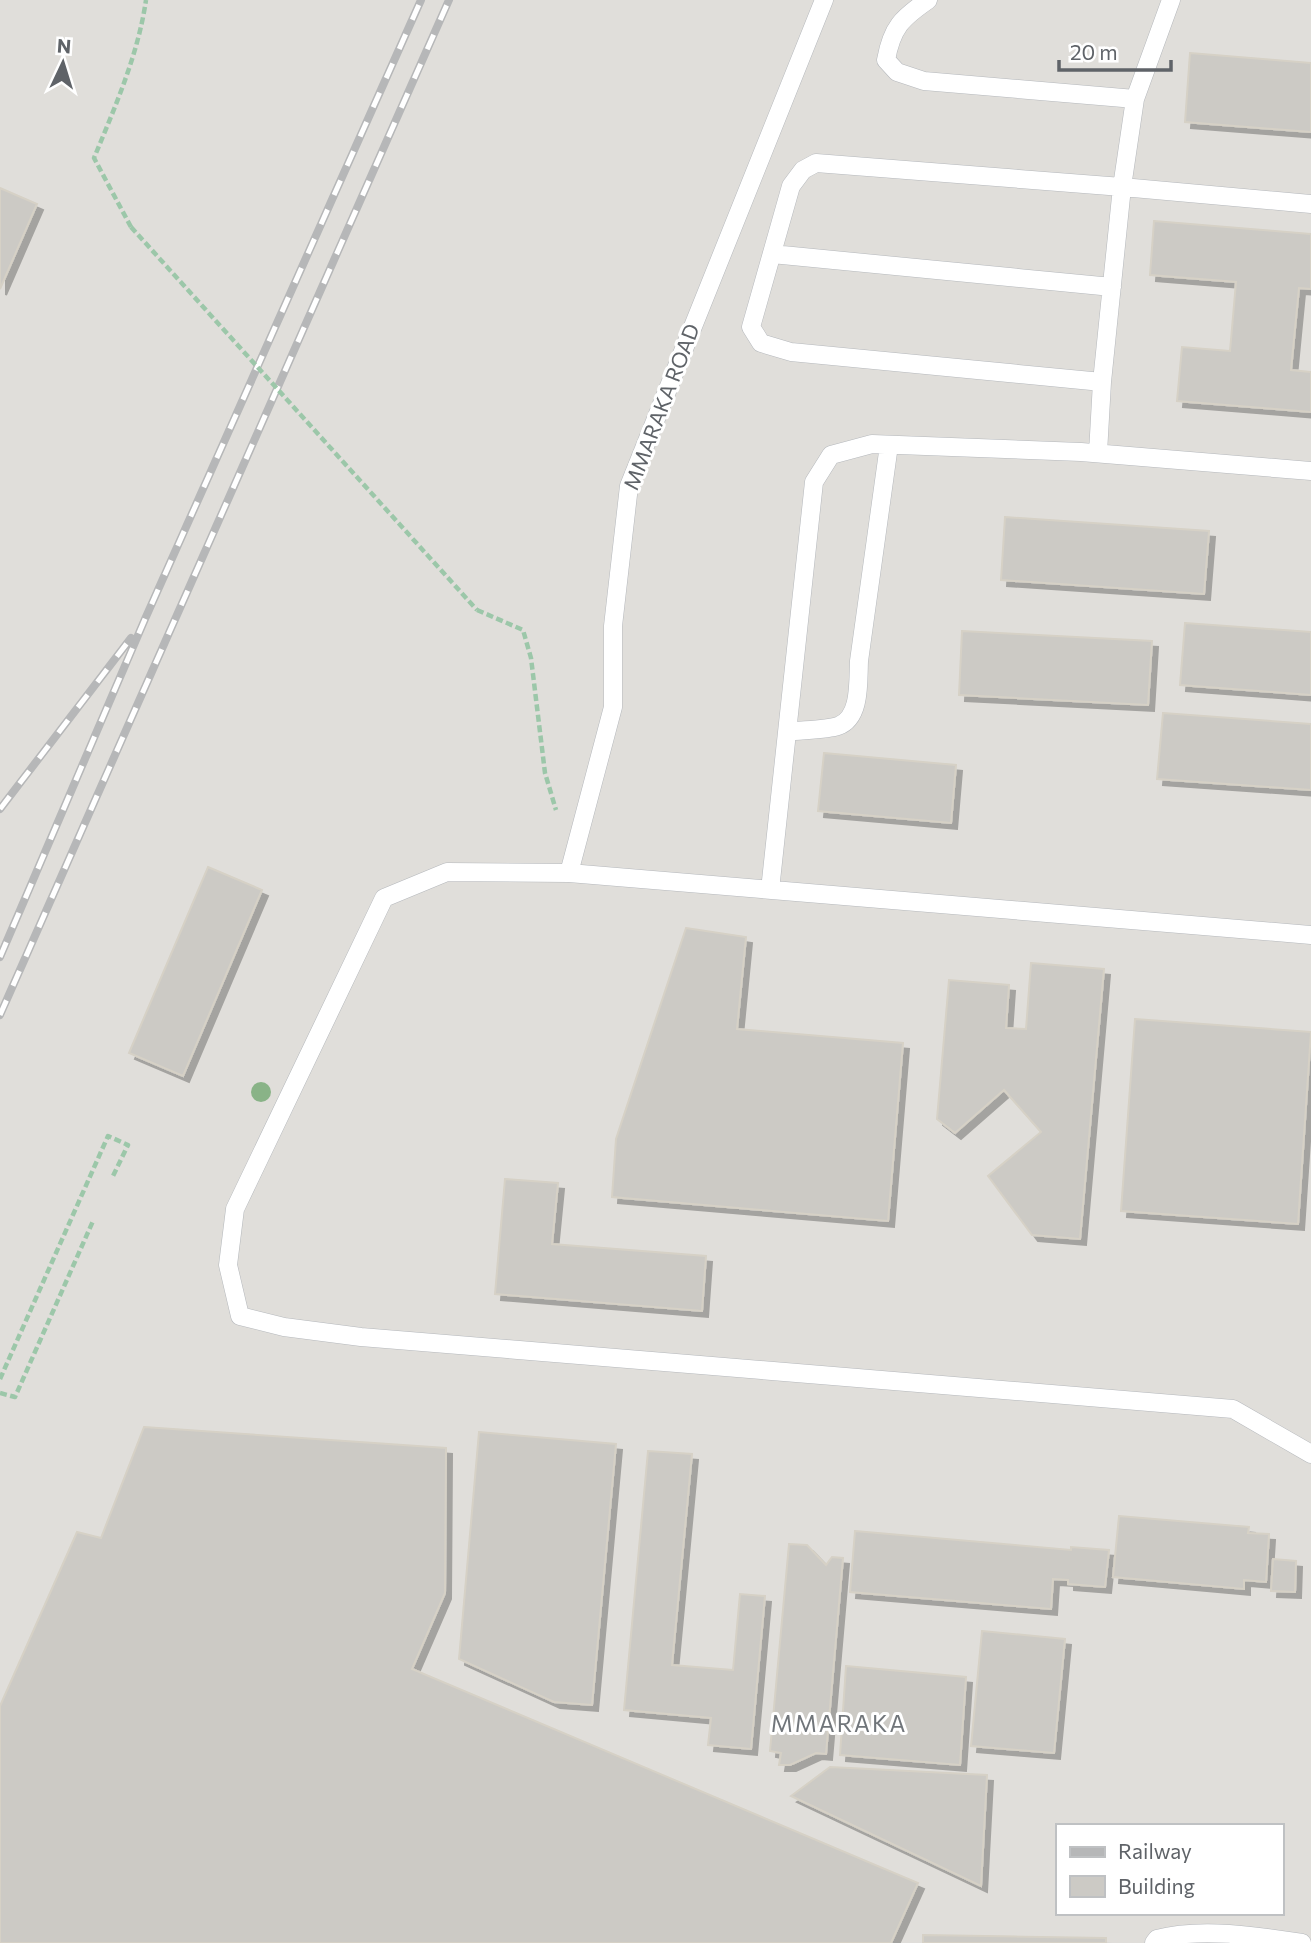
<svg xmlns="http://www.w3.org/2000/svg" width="1311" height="1943" font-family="Commissioner,sans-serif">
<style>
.industrial{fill:#e0deda;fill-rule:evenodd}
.building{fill:#cccac5;stroke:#d6d1c6;stroke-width:2;filter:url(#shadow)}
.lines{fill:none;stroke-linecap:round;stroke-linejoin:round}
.service-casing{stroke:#b5b8bc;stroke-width:19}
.path{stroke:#9cc7a9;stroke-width:4.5;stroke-dasharray:7 3.5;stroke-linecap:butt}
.service{stroke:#fff;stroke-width:18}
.rail-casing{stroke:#b6b7b8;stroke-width:8}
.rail{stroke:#fff;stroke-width:5;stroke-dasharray:16;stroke-linecap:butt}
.path-bridge{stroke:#9cc7a9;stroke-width:4.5;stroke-dasharray:7 3.5;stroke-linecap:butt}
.tree{fill:#89b387}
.labels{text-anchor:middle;stroke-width:6;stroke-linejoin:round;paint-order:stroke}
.street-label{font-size:21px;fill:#5f6368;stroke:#fff}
.neighbourhood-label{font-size:23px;letter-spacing:2px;fill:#70757a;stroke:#fff}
</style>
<defs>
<filter id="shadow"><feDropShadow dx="6" dy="6" stdDeviation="0" flood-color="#0004"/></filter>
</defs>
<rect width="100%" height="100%" fill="#f1efe8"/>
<path class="industrial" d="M0 0H1311V1943H0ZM1057 1826H1281V1913H1057Z"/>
<path class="building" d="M1190 53 1311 63V132L1185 122Z
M0 188 37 204 0 289Z
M1154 221 1311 234V289L1299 288 1291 370 1311 372V412L1177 401 1182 347 1230 351 1236 282 1150 275Z
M1005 517 1209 531 1204 594 1001 580Z
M1185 623 1311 632V695L1180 685Z
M962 631 1152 641 1148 705 959 695Z
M1163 713 1311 724V790L1157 779Z
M824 753 956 765 951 823 818 811Z
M208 867 262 890 183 1076 129 1053Z
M686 928 746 937 737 1029 903 1043 888 1221 612 1197 616 1139Z
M1031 963 1104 969 1080 1239 1032 1235 988 1176 1041 1132 1004 1090 955 1133 937 1119 949 980 1009 985 1006 1028 1026 1029Z
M1135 1019 1311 1032 1298 1224 1121 1211Z
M505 1179 558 1183 552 1244 706 1256 702 1311 495 1294Z
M144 1427 446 1448 445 1593 412 1669 918 1883 891 1943H0V1706L77 1532 101 1538Z
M479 1432 616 1444 592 1705 554 1702 459 1659Z
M648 1451 692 1454 672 1665 733 1670 740 1594 765 1596 751 1749 708 1745 711 1718 624 1710Z
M1119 1516 1249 1527 1248 1533 1269 1534 1266 1582 1244 1580V1589L1113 1577Z
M855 1531 1071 1550V1547L1109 1550 1105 1587 1068 1584V1580L1053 1579 1051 1609 850 1592Z
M789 1544 807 1545 826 1565 832 1557 843 1558 826 1754 816 1753 790 1765H779L781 1753 770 1751Z
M1273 1559 1296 1561 1295 1592 1271 1591Z
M982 1631 1065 1639 1054 1753 971 1746Z
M846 1666 966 1677 960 1765 840 1755Z
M830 1767 987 1775 981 1886 791 1796Z
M923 1935 1106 1938V1943H923Z"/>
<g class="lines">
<g class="service-casing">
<path id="service" d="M928 0C902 18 892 27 886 60L897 72 924 81 1135 99
M772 254 1112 287
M1102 382 791 352 761 343 751 327 791 186 803 170 816 163 1122 187 1311 204
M1098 453 1102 382 1122 187 1135 99 1171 0
M787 732C800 730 826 730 838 726 861 718 858 682 859 661L889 445
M569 873 613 707V626L629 486 824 0
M770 890 814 482 831 455 872 444 1081 452 1311 471
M1311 935 569 873 447 872 384 898 235 1209 228 1265 240 1316 284 1327 361 1337 1233 1409 1311 1454
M1154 1943 1157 1939C1200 1927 1258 1936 1302 1943"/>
</g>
<path class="path" d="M131 227 94 158C115 107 138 55 146 0
M477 610 523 630 531 658 545 773 556 810
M0 1379 108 1136 128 1145 113 1176
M0 1393 15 1397 93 1221"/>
<use href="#service" class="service"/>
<g class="rail-casing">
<path id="rail" d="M0 809 131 638
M0 957 145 619 421 0
M0 1015 449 0"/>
</g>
<use href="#rail" class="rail"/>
<path class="path-bridge" d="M131 227 477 610"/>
</g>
<circle class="tree" cx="261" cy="1092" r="10"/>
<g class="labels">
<g class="street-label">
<text transform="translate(662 407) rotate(-69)" y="7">MMARAKA ROAD</text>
</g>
<g class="neighbourhood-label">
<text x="839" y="1732">MMARAKA</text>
</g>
</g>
<rect x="1056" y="1824" width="228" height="91" fill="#ffffff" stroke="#bfc1c3" stroke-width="2"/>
<rect x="1070" y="1847" width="35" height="10" fill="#b6b7b8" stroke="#bfc1c3" stroke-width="2"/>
<text x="1118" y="1859" font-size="21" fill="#5f6368">Railway</text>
<rect x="1070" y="1876" width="35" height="21" fill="#cccac5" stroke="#bfc1c3" stroke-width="2"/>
<text x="1118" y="1894" font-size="21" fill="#5f6368">Building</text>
<g transform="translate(63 63) rotate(4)" stroke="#ffffff" stroke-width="5" paint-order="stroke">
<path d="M0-5L12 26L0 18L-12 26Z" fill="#5f6368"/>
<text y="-10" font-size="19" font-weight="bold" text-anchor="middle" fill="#5f6368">N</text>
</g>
<path d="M1059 60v10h112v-10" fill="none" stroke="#5f6368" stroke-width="3.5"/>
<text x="1070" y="60" font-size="21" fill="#5f6368" stroke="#ffffff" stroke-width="5" paint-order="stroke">20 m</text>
</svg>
